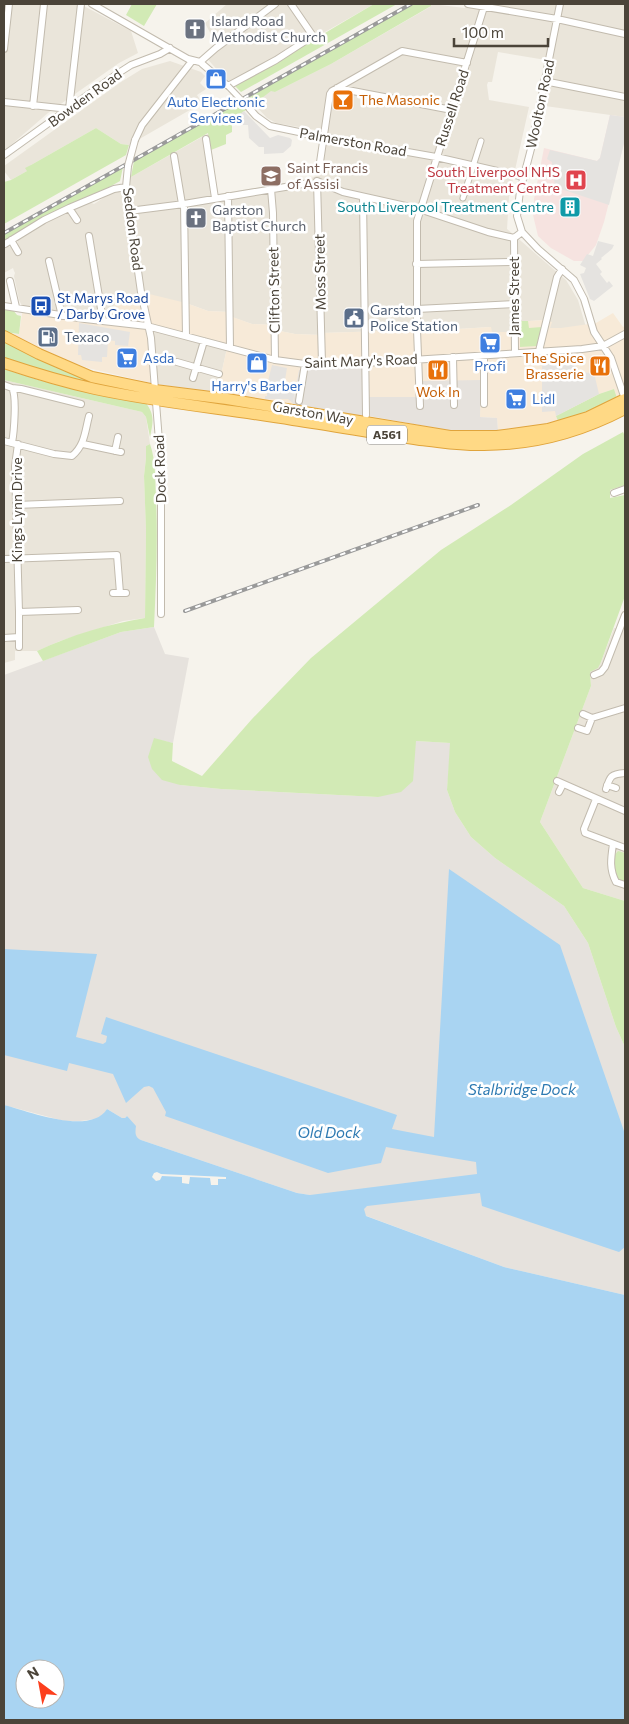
<svg xmlns="http://www.w3.org/2000/svg" width="629" height="1724" font-family="Commissioner,sans-serif">
<style>
.residential{fill:#eae5da}
.commercial{fill:#f7ead8}
.industrial{fill:#e6e2dd}
.medical{fill:#f6e3e0}
.green{fill:#d2eab5}
.parking{fill:#e5e3e0}
.water{fill:#a9d4f2;fill-rule:evenodd}
.pier{fill:#f6f3ec}
.lines{fill:none;stroke-linecap:round;stroke-linejoin:round}
.pedestrian-casing{stroke:#c2bbae;stroke-width:7}
.minor-casing{stroke:#c2bbae;stroke-width:8}
.trunk-casing{stroke:#e0a43c;stroke-width:12}
.pedestrian{stroke:#fff;stroke-width:5}
.minor{stroke:#fff;stroke-width:6}
.trunk{stroke:#ffd985;stroke-width:10}
.rail-casing{stroke:#9a9a9a;stroke-width:4}
.rail{stroke:#fff;stroke-width:2;stroke-dasharray:5.5;stroke-linecap:butt}
.pedestrian-bridge-casing{stroke:#c2bbae;stroke-width:7;stroke-linecap:butt}
.minor-bridge-casing{stroke:#c2bbae;stroke-width:8;stroke-linecap:butt}
.pedestrian-bridge{stroke:#fff;stroke-width:5}
.minor-bridge{stroke:#fff;stroke-width:6}
.labels{text-anchor:middle;stroke-width:5;stroke-linejoin:round;paint-order:stroke}
.shield{fill:#fff;stroke:#817c74;stroke-width:1}
.shield-label{font-size:12px;font-weight:bold;fill:#4b4439}
.worship-label{font-size:14px;fill:#5b616d;stroke:#fff;text-anchor:start}
.street-label{font-size:14px;fill:#4b4439;stroke:#fff}
.food-label{font-size:14px;fill:#c56008;stroke:#fff;text-anchor:start}
.shop-label{font-size:14px;fill:#366cbe;stroke:#fff}
.education-label{font-size:14px;fill:#785e54;stroke:#fff;text-anchor:start}
.health-label{font-size:14px;fill:#be3a42;stroke:#fff;text-anchor:end}
.culture-label{font-size:14px;fill:#0d838f;stroke:#fff;text-anchor:end}
.transit-label{font-size:14px;fill:#164399;stroke:#fff;text-anchor:start}
.service-label{font-size:14px;fill:#4e5e75;stroke:#fff;text-anchor:start}
.water-label{font-size:15px;font-style:italic;fill:#2e7ab2;stroke:#fff}
</style>
<rect width="100%" height="100%" fill="#f6f3ec"/>
<path class="residential" d="M4 4H80L131 31 138 53 119 63 48 113 4 151Z
M227 4H374L318 36 267 68 234 85 227 81 204 55 216 44 205 23Z
M431 4 465 8 468 4H625V117L545 106 552 61 498 52 492 82H488L487 85 489 100 529 107 509 197 507 229 566 280 578 300 588 334 549 345 544 320 515 322 514 332H491V327L441 330V332L417 333V330L321 333V335L295 334 275 330 274 325 252 324 229 316V312L208 311 186 303 142 297 120 301 114 297 116 323 23 308 19 300 14 276 15 273 14 271 13 268 4 273V245L11 247 16 254 18 239 52 219 89 202 94 204 114 191 129 190 131 177 209 133 218 194 309 179 321 174 327 132 276 123 267 118 254 104 271 90 275 92 331 64 430 7Z
M170 61 201 72 205 76 200 83 206 89 197 95 202 103 129 145 121 144 96 128 31 165 27 171 11 180 4 171V166L121 82 142 69Z
M147 326 227 348 217 393 155 384Z
M4 380 142 412 146 417 150 444 146 446V458L144 476 146 530 145 618 123 621 60 641 37 651H15V660L4 663Z
M614 628 625 629V901L583 888 540 822 591 686 590 672 601 662Z"/>
<path class="commercial" d="M141 292 186 303 208 311 229 312 230 316 252 324 275 325V330L295 334 321 335V333L417 330 418 333 441 332V330L491 327 492 332H514V322L544 320 552 322 550 328H561L596 323 613 313 623 327 625 326V394L617 398 614 389 599 394 556 416 558 421 545 425 498 431 497 418 480 417 481 380 423 397H362V366L299 371 293 404 217 393 227 348 148 326 155 384 88 368 52 355 21 340 14 334H19L23 308 116 323 114 297H119L120 301 135 299 142 297Z"/>
<path class="industrial" d="M362 366 363 416 293 404 299 370Z
M481 380 480 417 497 418 498 431 447 430 369 416V397H422V381Z
M154 627 165 654 189 658 173 743 154 739 180 785 221 789 378 797 416 741 451 743 447 790 455 812 471 837 495 858 564 906 588 943 616 1027 625 1047V1295L504 1267 310 1195 297 1193 141 1140 136 1138 127 1116 125 1118H122L107 1109 104 1114 96 1119 80 1121H64L4 1105V675L121 632Z"/>
<path class="medical" d="M610 115 625 117V139L604 222 596 245 583 261H574L551 248 538 236 533 215 534 199 544 148 597 161 600 158Z"/>
<path class="green" d="M132 4H157L144 26 126 15Z
M374 4H397L241 92 234 85C282 60 327 31 374 4Z
M413 4H431V6L331 64 275 92 271 91 254 104 247 98Z
M239 102 246 110 232 120V132L226 135V144L211 150 208 133 131 177 134 161Z
M96 128 121 144 129 145 126 155 4 224V182L11 180 27 171 25 168 31 165Z
M123 167 120 181 97 194 43 217 4 241V234Z
M4 310H13L17 315 21 316 19 334 4 332Z
M520 321H528L529 328 542 327 537 346 520 347Z
M4 340 79 377 142 394 90 384 4 360Z
M4 369 42 381 146 403C155 415 153 423 150 437L146 417 142 412 4 380Z
M614 389 617 398 577 416 558 421 556 416 599 394Z
M623 432 625 436V485L610 490V498L625 495V596L601 662 598 668 590 672 591 686 540 822 583 888 625 901V1047L616 1027 588 943 564 906 495 858 471 837 455 812 447 790 450 743 416 741 413 781 401 792 378 797 221 789 180 785 162 780 152 769 148 757 154 738 173 743 172 761 202 776 252 719 311 658 441 550 511 505 583 454Z
M150 444C156 461 155 479 156 497 158 541 156 584 154 627L121 632 43 661 37 651C71 635 109 624 145 618L146 530 144 476 146 458V446Z
M618 851 625 853V882L616 878 613 867V857Z"/>
<path class="parking" d="M244 111 270 138 278 135 290 138 292 140 291 146 283 153 264 154V147H259L249 138 248 125H243L242 122H237V116Z
M610 115 625 117V139L609 205 555 187 552 162 547 159 550 150 597 161 600 158Z
M598 241 614 245 612 249 601 258 602 259 596 264 602 272 600 274 607 283 609 281 613 286 594 301 590 299 580 274 584 273 586 268 580 265 587 254 593 256Z
M79 323 130 332 128 346 115 345V341L108 340 107 357H102V362L82 360 81 355H78Z
M576 357V372L594 373 599 394 556 416 555 411 542 412V365Z
M272 365 287 368 285 380 282 384 294 386 295 388 293 403 288 399H265V396H267V393H265Z"/>
<path class="water" d="M449 869 560 945 625 1134V1247L619 1252 482 1206 480 1193 367 1206 364 1209 366 1216 504 1267 625 1295V1720H4V1105C28 1111 90 1136 107 1109L122 1118H125L127 1116 136 1126C135 1133 135 1137 141 1140L297 1193 310 1195 477 1174 476 1162 386 1147 381 1163 328 1173 165 1116 166 1112 153 1088 149 1086 144 1087 126 1103 113 1074 69 1063 67 1071 4 1055V949L97 954 76 1037 103 1044 106 1042 107 1036 101 1034 106 1017 397 1115 392 1129 434 1137ZM25 1669H55V1699H25Z"/>
<path class="pier" d="M157 1172 161 1174 226 1177V1179H218V1185H211L210 1178 190 1177 189 1184 182 1183V1177L162 1176 160 1180 156 1181 152 1177 154 1173Z"/>
<g class="lines">
<g class="pedestrian-casing">
<path id="pedestrian" d="M463 198 481 141"/>
</g>
<g class="minor-casing">
<path id="minor" d="M92 4 188 59 200 62
M468 4 557 19 625 34
M560 4 532 145 520 191 517 216 522 232 538 249 574 280 584 299 594 332 611 358 625 399
M4 49 9 4
M200 62 228 86 276 60 313 36 291 4
M200 62 216 48 275 4
M544 81 625 97
M337 88 452 110
M4 102 69 109 81 4
M33 106 44 4
M249 108 256 116 270 126 323 137 436 157 524 177
M206 139 215 198
M135 140 142 125 192 61
M4 155 117 74 131 65 160 54 170 48
M174 156 182 204
M128 166 126 187 141 292 151 338 159 441 161 482V614
M319 169 330 94 332 91 402 51 467 63
M271 189 273 213 275 360
M228 196 230 348
M363 197 366 415
M184 204 186 336
M69 208 77 220
M129 211 184 204 309 183
M89 236 103 321
M514 238 515 353
M11 240 18 252
M5 244 44 220 69 208 114 189 126 187
M49 261 62 316
M416 264 514 262
M10 281 16 307
M4 306 85 319 147 326 275 360 305 364 365 363 582 349 603 346 625 334
M417 309 514 304
M539 351 557 277 562 269
M453 357 454 405
M177 362 219 374
M322 363 317 181 343 192 419 209 488 232 514 238 522 232
M193 378 204 341
M4 385 12 388C17 396 14 432 12 443
M12 388 21 389 81 404
M299 401 305 364
M484 404V355
M420 406 417 330V221L484 7
M4 441 54 454 72 456C85 445 85 431 89 416
M18 444 15 466 19 612V647
M83 444 121 452
M115 451 118 437
M614 493 625 489
M16 505 120 501
M4 559 117 555 120 593
M113 593H126
M19 612 78 610
M4 638 19 637
M594 675 601 672 605 667 625 615
M583 714 592 718
M578 728 587 731 592 718 625 708
M557 781 625 811
M607 785 616 788
M606 789C610 776 611 774 625 773
M559 792 563 784
M596 799 584 829 585 833 625 848
M613 844C611 858 609 869 616 882L625 885"/>
</g>
<g class="trunk-casing">
<path id="trunk" d="M4 336 39 354 92 377 155 390 227 399 450 436H497L548 429 588 417 625 399
M4 363C34 373 64 382 95 389 160 403 227 409 293 420 335 426 377 434 420 440 441 442 462 446 484 445 534 445 581 432 625 409"/>
</g>
<use href="#pedestrian" class="pedestrian"/>
<use href="#minor" class="minor"/>
<use href="#trunk" class="trunk"/>
<g class="rail-casing">
<path id="rail" d="M4 233 411 4
M185 611 478 505"/>
</g>
<use href="#rail" class="rail"/>
<g class="pedestrian-bridge-casing">
<path id="pedestrian-bridge" d="M228 86 249 108"/>
</g>
<g class="minor-bridge-casing">
<path id="minor-bridge" d="M128 166 135 140"/>
</g>
<use href="#pedestrian-bridge" class="pedestrian-bridge"/>
<use href="#minor-bridge" class="minor-bridge"/>
</g>
<defs>
<g id="church-square" transform="scale(1.125)"><rect x="-9" y="-9" width="18" height="18" rx="4" fill="#6b7280" stroke="#fff"/><path d="M-1.2-6h2.4v3.5h3.3v2.4h-3.3V6h-2.4V-.1h-3.3v-2.4h3.3Z" fill="#fff"/></g>
<g id="shop-square" transform="scale(1.125)"><rect x="-9" y="-9" width="18" height="18" rx="4" fill="#3f7fe0" stroke="#fff"/><path d="M-5-2.5h2.3a2.7 3.5 0 0 1 5.4 0H5L5.5 6h-11ZM-1.5-2.5h3a1.5 2.3 0 0 0-3 0Z" fill="#fff"/></g>
<g id="bar-square" transform="scale(1.125)"><rect x="-9" y="-9" width="18" height="18" rx="4" fill="#e8710a" stroke="#fff"/><path d="M-6-5H6L.8 .8V4.5H3.5V6h-7V4.5H-.8V.8Z" fill="#fff"/></g>
<g id="school-square" transform="scale(1.125)"><rect x="-9" y="-9" width="18" height="18" rx="4" fill="#8d6e63" stroke="#fff"/><path d="M0-5L7-2L0 1L-7-2ZM-4 1L0 2.5L4 1V4Q0 6-4 4Z" fill="#fff"/></g>
<g id="hospital-square" transform="scale(1.125)"><rect x="-9" y="-9" width="18" height="18" rx="4" fill="#e0444e" stroke="#fff"/><path d="M-5-5h3v3.5h4V-5h3V5h-3V1.5h-4V5h-3Z" fill="#fff"/></g>
<g id="building-square" transform="scale(1.125)"><rect x="-9" y="-9" width="18" height="18" rx="4" fill="#0f9aa8" stroke="#fff"/><path d="M-4-6H4V6H1V3H-1V6H-4ZM-2.5-4.3h1.7v1.8h-1.7ZM.8-4.3h1.7v1.8H.8ZM-2.5-1h1.7V.8h-1.7ZM.8-1h1.7V.8H.8Z" fill="#fff"/></g>
<g id="bus-square" transform="scale(1.125)"><rect x="-9" y="-9" width="18" height="18" rx="4" fill="#1a4fb4" stroke="#fff"/><path d="M-5-6H5V4H4V6H2V4H-2V6H-4V4H-5ZM-3.5-4V0h7V-4ZM-3.5 1.2v1.5H-2V1.2ZM2 1.2v1.5H3.5V1.2Z" fill="#fff"/></g>
<g id="civic-square" transform="scale(1.125)"><rect x="-9" y="-9" width="18" height="18" rx="4" fill="#5c6f8a" stroke="#fff"/><path d="M-.6-6.5H3V-4.5H.6V-3L4-1V1h2V6H-6V1h2V-1L-.6-3ZM-1.2 2.5V6h2.4V2.5Z" fill="#fff"/></g>
<g id="fuel-square" transform="scale(1.125)"><rect x="-9" y="-9" width="18" height="18" rx="4" fill="#5c6f8a" stroke="#fff"/><path d="M-5.5-6h7V0h2V4h1.3V-2.5L3-4.5l.8-.8L6-3V5H2.5V1h-1V6h-7ZM-4.2-4.7v3.2H.2V-4.7Z" fill="#fff"/></g>
<g id="supermarket-square" transform="scale(1.125)"><rect x="-9" y="-9" width="18" height="18" rx="4" fill="#3f7fe0" stroke="#fff"/><path d="M-6-5.5h2.5l.6 2H6L4.5 2H-2.5L-4.4-4H-6ZM-1.5 3.2a1.3 1.3 0 1 0 .1 0ZM3 3.2a1.3 1.3 0 1 0 .1 0Z" fill="#fff"/></g>
<g id="restaurant-square" transform="scale(1.125)"><rect x="-9" y="-9" width="18" height="18" rx="4" fill="#e8710a" stroke="#fff"/><path d="M-5-6h1v4h1v-4h1v4h1v-4h1v5L-1.5 .5V6h-2V.5L-5-1ZM5-6V6H3V1.5H1.5Q1.5-4 5-6Z" fill="#fff"/></g>
</defs>
<g fill-rule="evenodd">
<use href="#church-square" x="195" y="29"/>
<use href="#shop-square" x="216" y="79"/>
<use href="#bar-square" x="343" y="100"/>
<use href="#school-square" x="271" y="176"/>
<use href="#hospital-square" x="576" y="180"/>
<use href="#building-square" x="570" y="207"/>
<use href="#church-square" x="196" y="218"/>
<use href="#bus-square" x="41" y="306"/>
<use href="#civic-square" x="354" y="318"/>
<use href="#fuel-square" x="48" y="337"/>
<use href="#supermarket-square" x="490" y="343"/>
<use href="#supermarket-square" x="127" y="358"/>
<use href="#shop-square" x="257" y="363"/>
<use href="#restaurant-square" x="600" y="366"/>
<use href="#restaurant-square" x="438" y="370"/>
<use href="#supermarket-square" x="516" y="399"/>
</g>
<g class="labels">
<rect class="shield" x="367" y="425.5" width="40" height="19" rx="4"/>
<g class="shield-label">
<text x="387" y="439">A561</text>
</g>
<g class="worship-label">
<text x="211" y="26">Island Road<tspan x="211" dy="16">Methodist Church</tspan></text>
<text x="212" y="215">Garston<tspan x="212" dy="16">Baptist Church</tspan></text>
</g>
<g class="street-label">
<text transform="translate(85 98) rotate(-36)" y="5">Bowden Road</text>
<text transform="translate(540 104) rotate(-78)" y="5">Woolton Road</text>
<text transform="translate(452 108) rotate(-72)" y="5">Russell Road</text>
<text transform="translate(353 142) rotate(10)" y="5">Palmerston Road</text>
<text transform="translate(133 229) rotate(83)" y="5">Seddon Road</text>
<text transform="translate(320 272) rotate(-91)" y="5">Moss Street</text>
<text transform="translate(274 290) rotate(-91)" y="5">Clifton Street</text>
<text transform="translate(514 296) rotate(-90)" y="5">James Street</text>
<text transform="translate(361 361) rotate(-2)" y="5">Saint Mary's Road</text>
<text transform="translate(313 413) rotate(10)" y="5">Garston Way</text>
<text transform="translate(160 469) rotate(-92)" y="5">Dock Road</text>
<text transform="translate(17 510) rotate(-90)" y="5">Kings Lynn Drive</text>
</g>
<g class="food-label">
<text x="359" y="105">The Masonic</text>
<text x="584" y="363" text-anchor="end">The Spice<tspan x="584" dy="16">Brasserie</tspan></text>
<text x="438" y="397" text-anchor="middle">Wok In</text>
</g>
<g class="shop-label">
<text x="216" y="107">Auto Electronic<tspan x="216" dy="16">Services</tspan></text>
<text x="143" y="363" text-anchor="start">Asda</text>
<text x="490" y="371">Profi</text>
<text x="257" y="391">Harry's Barber</text>
<text x="532" y="404" text-anchor="start">Lidl</text>
</g>
<g class="education-label">
<text x="287" y="173">Saint Francis<tspan x="287" dy="16">of Assisi</tspan></text>
</g>
<g class="health-label">
<text x="560" y="177">South Liverpool NHS<tspan x="560" dy="16">Treatment Centre</tspan></text>
</g>
<g class="culture-label">
<text x="554" y="212">South Liverpool Treatment Centre</text>
</g>
<g class="transit-label">
<text x="57" y="303">St Marys Road<tspan x="57" dy="16">/ Darby Grove</tspan></text>
</g>
<g class="service-label">
<text x="370" y="315">Garston<tspan x="370" dy="16">Police Station</tspan></text>
<text x="64" y="342">Texaco</text>
</g>
<g class="water-label">
<text x="522" y="1095">Stalbridge Dock</text>
<text x="329" y="1138">Old Dock</text>
</g>
</g>
<rect width="629" height="1724" fill="none" stroke="#4b4439" stroke-width="10"/>
<g transform="translate(40 1684) rotate(328)"><circle r="24" fill="#ffffff" stroke="#b7b4b0"/>
<path d="M0-4L9 19L0 12L-9 19Z" fill="#fc3f1d"/>
<text y="-8" font-size="14" font-weight="bold" text-anchor="middle" fill="#4b4439">N</text>
</g>
<path d="M454 38v8h94v-8" fill="none" stroke="#4b4439" stroke-width="2.5"/>
<text x="462" y="38" font-size="15" fill="#4b4439" stroke="#ffffff" stroke-width="4" paint-order="stroke">100 m</text>
</svg>
